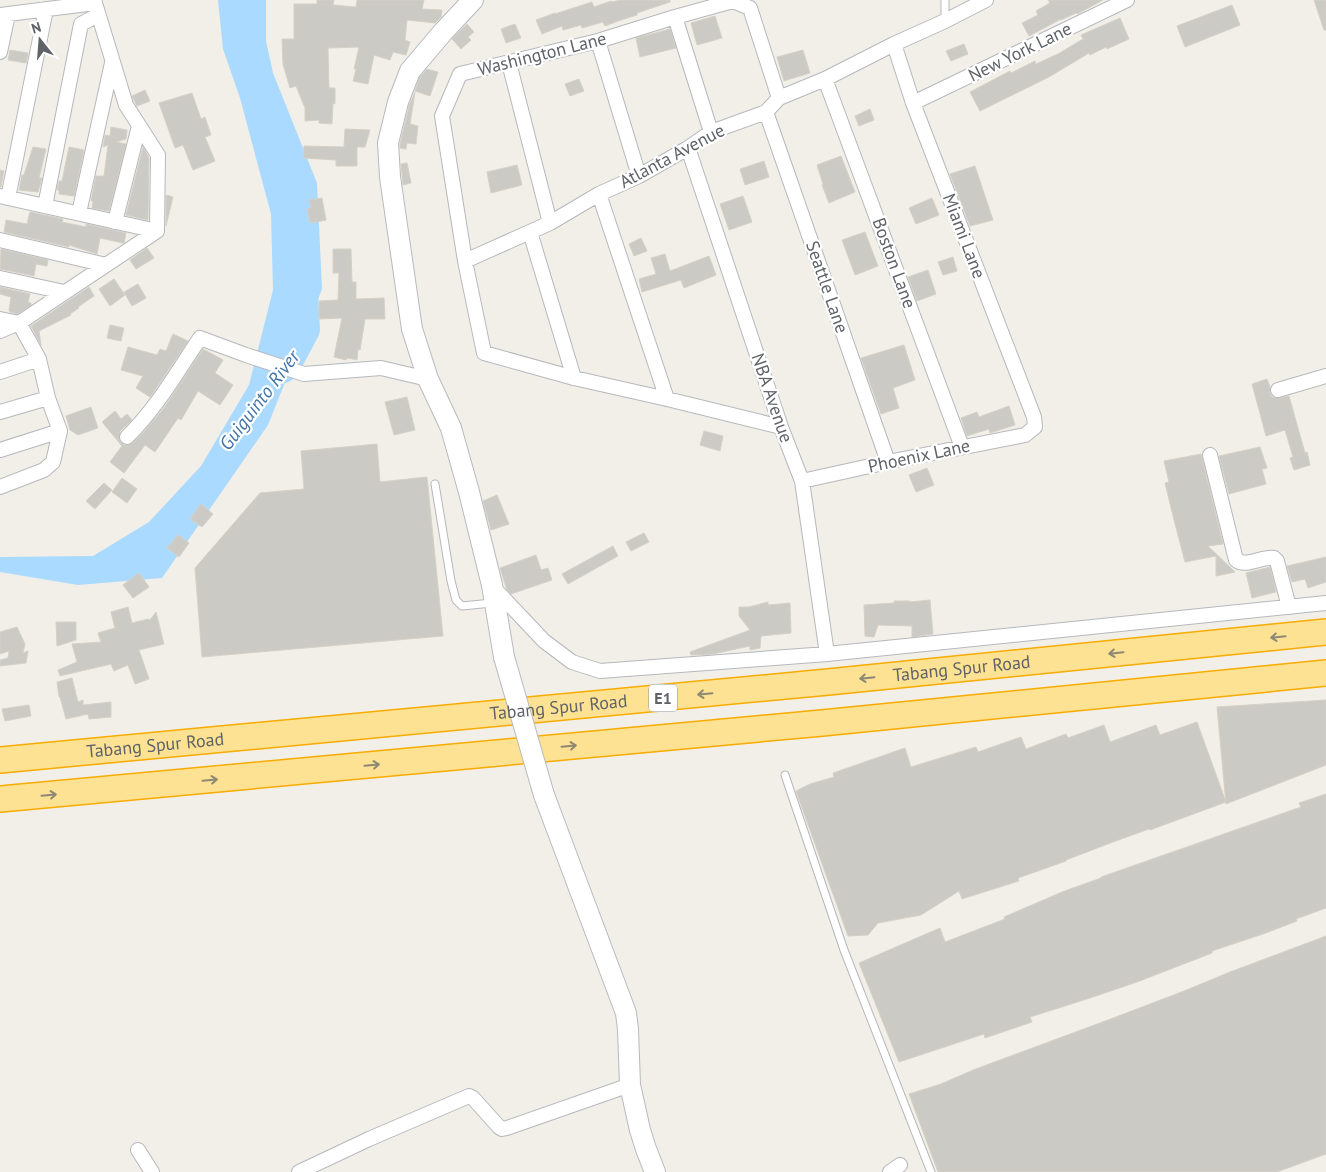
<svg xmlns="http://www.w3.org/2000/svg" width="1326" height="1172" font-family="'PT Sans',sans-serif">
<style>
.water{fill:#aadaff}
.lines{fill:none;stroke-linecap:round;stroke-linejoin:round}
.river{stroke:#aadaff;stroke-width:24}
.building{fill:#cccac5;stroke:#d6d1c6}
.lane-casing{stroke:#b5b8bc;stroke-width:9}
.street-casing{stroke:#b5b8bc;stroke-width:16}
.secondary-casing{stroke:#b6babf;stroke-width:22}
.highway-casing{stroke:#f9ab00;stroke-width:28}
.lane{stroke:#fff;stroke-width:7}
.street{stroke:#fff;stroke-width:14}
.secondary{stroke:#fff;stroke-width:20}
.highway{stroke:#fde293;stroke-width:25}
.secondary-bridge-casing{stroke:#b6babf;stroke-width:22;stroke-linecap:butt}
.secondary-bridge{stroke:#fff;stroke-width:20}
.oneway{stroke:#8e8975}
.labels{text-anchor:middle;stroke-width:4.5;stroke-linejoin:round;paint-order:stroke}
.shield{fill:#fff;stroke:#8f9295;stroke-width:1}
.shield-label{font-size:16px;font-weight:bold;fill:#5f6368}
.street-label{font-size:18px;fill:#5f6368;stroke:#fff}
.water-label{font-size:19px;font-style:italic;fill:#4174aa;stroke:#fff}
</style>
<rect width="100%" height="100%" fill="#f1efe8"/>
<path class="water" d="M218 0H266V41L273 73 317 183 322 289 268 425 162 578 78 585 0 572V557L93 556 149 522 201 466 249 385 273 290 271 214 240 98 223 49Z"/>
<g class="lines">
<path class="river" d="M284 371 291 362 308 330 306 294"/>
</g>
<path class="building" d="M317 0H334L333 5 356 7 357 0H424L422 9 442 10 441 17 435 23 407 20 405 40 410 42 406 55 393 52 390 60 374 55 368 84 353 81 356 69H354L359 47 328 48 329 88H335V104L333 103 332 124 319 123V120L305 121V108L296 86 290 88 283 64 282 39H294V4H317Z
M620 0H670V2L637 13V15L618 21 605 26 603 22 582 28 581 25 563 30 562 26 542 34 536 20 555 13V14L592 2 594 7 611 1 612 2Z
M1048 0H1103L1081 12 1077 14 1076 13 1061 20V19L1029 36 1022 23 1038 15 1036 11 1050 3Z
M1314 0H1326V30H1324Z
M1232 5 1240 25 1185 47 1177 26Z
M715 16 722 38 697 45 691 23Z
M1120 18 1129 39 1107 49 1106 47 1090 55 1089 53 1049 77 980 111 970 92 1010 71 1011 73 1035 61 1036 64 1058 54 1083 39 1081 35Z
M467 24 474 32 468 37 471 40 461 49 452 39Z
M515 24 521 38 506 43 501 29Z
M670 29 676 48 640 57 636 38Z
M964 44 968 54 951 61 946 51Z
M10 50 28 53 26 63 8 60Z
M803 50 810 73 784 81 777 57Z
M427 69 438 72 430 96 415 91 420 77Z
M579 79 584 91 570 96 565 84Z
M145 90 150 101 137 106 132 96Z
M415 92 410 124 418 126 416 144 407 143 406 149 400 148V144L409 106Z
M192 93 201 119 205 117 211 135 205 137 215 161 193 170 183 145 175 148 159 103Z
M870 109 874 120 859 126 855 116Z
M111 127 127 130 126 139 116 142 126 144 109 211 92 208 93 201H91L96 176H104L108 145 103 147 105 135 110 136Z
M345 129 370 130 365 147H357V166H336V160L303 158 304 146 344 147Z
M33 147 46 149 39 178H42L38 192 19 190 22 175H24Z
M69 147 84 150 74 196 59 194V190H57L59 181H62Z
M143 147 149 158 148 220 126 215Z
M841 156 855 192 829 203 822 185 823 184 817 165Z
M764 161 769 177 745 185 740 169Z
M407 163 411 183 403 185 401 164Z
M517 165 522 185 491 193 487 172Z
M975 166 993 220 970 226 950 174Z
M0 170 4 171 1 187H0Z
M166 195 173 197 166 226Z
M743 196 752 222 729 230 720 204Z
M322 198 326 220 310 223 307 209 311 208 309 200Z
M932 198 939 215 916 224 909 208Z
M30 212 63 219 62 222 86 227V224L126 233 124 243H123L100 238 97 254 69 245V247L4 232 6 220 27 224Z
M865 232 878 266 855 275 842 240Z
M641 238 647 251 634 256 629 244Z
M147 248 154 258 136 269 130 260Z
M1 249 48 260 47 266 36 264 34 276 0 269Z
M333 249H351L352 282H356V299L384 298 385 319H365L360 350 358 349 357 360 347 358 346 360 334 357 342 318 319 319V301L338 300 339 273H333Z
M665 254 670 271 709 256 716 275 684 288 681 280 642 292 639 279 656 274 651 258Z
M953 257 957 271 943 275 938 262Z
M928 270 936 294 917 301 908 277Z
M114 279 125 295 110 306 99 289Z
M138 284 146 298 132 306 124 292Z
M0 287 30 294 28 302 31 303V305L17 314 10 312 9 310 11 297 0 294Z
M89 287 94 296 78 307 79 308 70 314 71 315 39 331 41 345 31 326Z
M110 325 124 328 121 341 107 338Z
M173 334 188 341 150 397 136 388 143 376 121 370 128 347 157 355 160 349 166 351Z
M904 345 915 380 893 388 899 408 881 414 861 358Z
M203 349 223 360 215 373 233 385 220 405 198 391 181 420 178 418 155 452 145 445 124 473 110 462 122 446 102 422 115 411 121 419 127 414 132 420 120 431 119 439 121 443 124 445H129L133 443 144 432 164 408Z
M1267 379 1270 387V393L1272 397 1280 398 1289 396 1305 453 1307 452 1310 465 1294 470 1290 458 1293 457 1285 430 1266 436 1252 384Z
M407 397 415 430 394 435 385 402Z
M1009 406 1015 425 990 433 989 429 967 436 961 418 977 412 979 417Z
M91 407 98 428 78 435 70 430 66 416Z
M704 431 723 436 720 451 700 445Z
M377 444 380 482 427 477 443 636 202 657 195 568 260 493 304 489 301 451Z
M1260 447 1267 468 1262 469 1266 484 1229 494 1219 456Z
M1201 454 1223 544 1208 546 1235 572 1216 576V556L1185 562 1173 516 1165 483 1169 482 1164 461Z
M927 468 934 485 916 492 909 475Z
M122 478 137 489 127 503 112 492Z
M104 483 112 490 95 509 86 501Z
M497 495 509 524 491 530 483 501Z
M201 504 213 514 202 527 190 519Z
M644 533 649 542 631 551 626 542Z
M178 535 189 543 179 557 167 548Z
M613 546 618 556 568 584 562 574Z
M536 555 541 570 548 568 552 580 511 594 507 590 500 568Z
M1326 557V582L1308 588 1305 579 1292 582 1287 566Z
M1270 567 1276 592 1252 598 1246 573Z
M139 573 149 587 133 598 123 585Z
M930 600 933 634 912 637V626L878 625 874 637 865 636 864 605 894 603V601H910L909 602Z
M768 602V605L790 603 791 633 761 636 760 648 750 650V646L713 654 691 655 690 652 750 630 739 616V607H749Z
M128 607 132 623 148 619 150 620 156 612 164 644 139 650 149 679 135 684 128 665 114 671 111 664 60 676 58 670 77 662 72 644 101 642 98 633 115 628 111 612Z
M56 622H76V640L57 646Z
M17 627 25 644 23 653 28 651 26 663 0 666V660L8 658 9 651 0 654V632Z
M72 678 78 702 83 700V705L111 702V717L89 719 88 714 66 719 60 697H59L57 682Z
M1326 700V765L1226 804 1217 707Z
M29 705 31 716 5 721 2 709Z
M1197 722 1226 802 1150 830 1149 829 1113 842 1066 860V861L1018 878 1019 881 962 899 959 891 921 915 878 923 868 935 848 936 796 791 810 784 834 777 833 773 905 748 911 767 976 747 978 752 1021 737 1026 749 1066 734 1068 738 1104 725 1110 742 1156 725 1160 735Z
M1326 794V908L1296 919 1297 921 1263 934 1212 951V953L1137 982 1090 998 1030 1017 1032 1022 985 1038 984 1034 899 1062 859 963 940 928 945 942 1005 919 1004 917 1062 892 1101 878V877L1301 807 1299 803Z
M1326 936V1154L1277 1172H938L909 1094 941 1084 973 1070 1108 1020 1184 991 1230 972Z"/>
<g class="lines">
<g class="lane-casing">
<path id="lane" d="M945 0V21
M435 484 451 581 456 600 462 606 492 603
M785 775 844 950 931 1172"/>
</g>
<g class="street-casing">
<path id="street" d="M95 3 126 105 158 155 157 231
M0 15 95 3 94 0
M675 17 711 132
M598 41 639 176
M0 52 8 14
M509 63 550 223
M825 79 962 447
M779 98 750 8 733 1 675 17 598 41 460 74 442 116 465 261 484 353 574 378 667 399 781 427
M913 103 1127 0
M766 112 888 462
M688 148 781 427 802 481 827 654
M599 194 667 399
M0 196 157 231 19 323 0 331
M8 198 46 9
M45 206 81 24 98 15
M79 213 112 63
M115 222 139 126
M530 232 574 378
M0 240 106 265
M465 261 550 223 599 194 639 176 688 148 711 132 766 112 779 98 825 79 894 44 945 21 986 0
M0 278 64 292
M0 319 19 323 39 359 48 398 60 431 53 462 44 470 0 487
M0 372 39 359
M1278 390 1326 376
M0 412 48 398
M127 437C156 409 177 372 200 338L246 355 304 374 381 368 428 379
M0 450 60 431
M1210 455 1236 560C1246 568 1262 556 1274 558L1277 561 1289 607
M802 481 888 462 1025 435 1035 427 1034 417 913 103 894 44
M492 586 544 641 572 662 600 671 827 654 1326 603
M138 1150 152 1172
M299 1172 369 1139 469 1096 473 1098 499 1127 502 1129 507 1128 630 1085
M890 1172 900 1165"/>
</g>
<g class="secondary-casing">
<path id="secondary" d="M473 0 443 32 410 71 398 102 388 143 390 177 412 329 428 379 451 428 469 492 492 585 504 657
M544 795 626 1013 628 1029 630 1085 640 1130 646 1149 655 1172"/>
</g>
<g class="highway-casing">
<g id="highway">
<path id="s1" d="M0 760 828 682 1326 632"/>
<path d="M0 799 822 723 1326 673"/>
</g>
</g>
<use href="#lane" class="lane"/>
<use href="#street" class="street"/>
<use href="#secondary" class="secondary"/>
<use href="#highway" class="highway"/>
<g class="secondary-bridge-casing">
<path id="secondary-bridge" d="M504 657 544 795"/>
</g>
<use href="#secondary-bridge" class="secondary-bridge"/>
</g>
<defs><path id="oneway-shaft" d="M-6 0H5M1.5-3L5.5 0L1.5 3" fill="none" stroke-width="1.6" stroke-linecap="round" stroke-linejoin="round" transform="scale(1.25)"/></defs>
<g class="oneway">
<use href="#oneway-shaft" transform="translate(1278 637) rotate(174)"/>
<use href="#oneway-shaft" transform="translate(1116 653) rotate(174)"/>
<use href="#oneway-shaft" transform="translate(867 678) rotate(174)"/>
<use href="#oneway-shaft" transform="translate(705 694) rotate(175)"/>
<use href="#oneway-shaft" transform="translate(569 746) rotate(-5)"/>
<use href="#oneway-shaft" transform="translate(372 765) rotate(-5)"/>
<use href="#oneway-shaft" transform="translate(210 780) rotate(-5)"/>
<use href="#oneway-shaft" transform="translate(49 795) rotate(-5)"/>
</g>
<g class="labels">
<rect class="shield" x="649" y="684.5" width="28" height="27" rx="4"/>
<g class="shield-label">
<text x="663" y="704">E1</text>
</g>
<g class="street-label">
<text transform="translate(1020 52) rotate(-26)" y="6">New York Lane</text>
<text transform="translate(542 54) rotate(-14)" y="6">Washington Lane</text>
<text transform="translate(672 156) rotate(-28)" y="6">Atlanta Avenue</text>
<text transform="translate(964 236) rotate(69)" y="6">Miami Lane</text>
<text transform="translate(894 263) rotate(70)" y="6">Boston Lane</text>
<text transform="translate(827 287) rotate(71)" y="6">Seattle Lane</text>
<text transform="translate(772 398) rotate(71)" y="6">NBA Avenue</text>
<text transform="translate(919 456) rotate(-12)" y="6">Phoenix Lane</text>
<text dy="6" stroke="none"><textPath href="#s1" startOffset="966">Tabang Spur Road</textPath></text>
<text dy="6" stroke="none"><textPath href="#s1" startOffset="561">Tabang Spur Road</textPath></text>
<text dy="6" stroke="none"><textPath href="#s1" startOffset="156">Tabang Spur Road</textPath></text>
</g>
<g class="water-label">
<text transform="translate(259 400) rotate(-53)" y="7">Guiguinto River</text>
</g>
</g>
<g transform="translate(40 40) rotate(343)" stroke="#ffffff" stroke-width="4" paint-order="stroke">
<path d="M0-4L9 19L0 12L-9 19Z" fill="#5f6368"/>
<text y="-8" font-size="14" font-weight="bold" text-anchor="middle" fill="#5f6368">N</text>
</g>
</svg>
